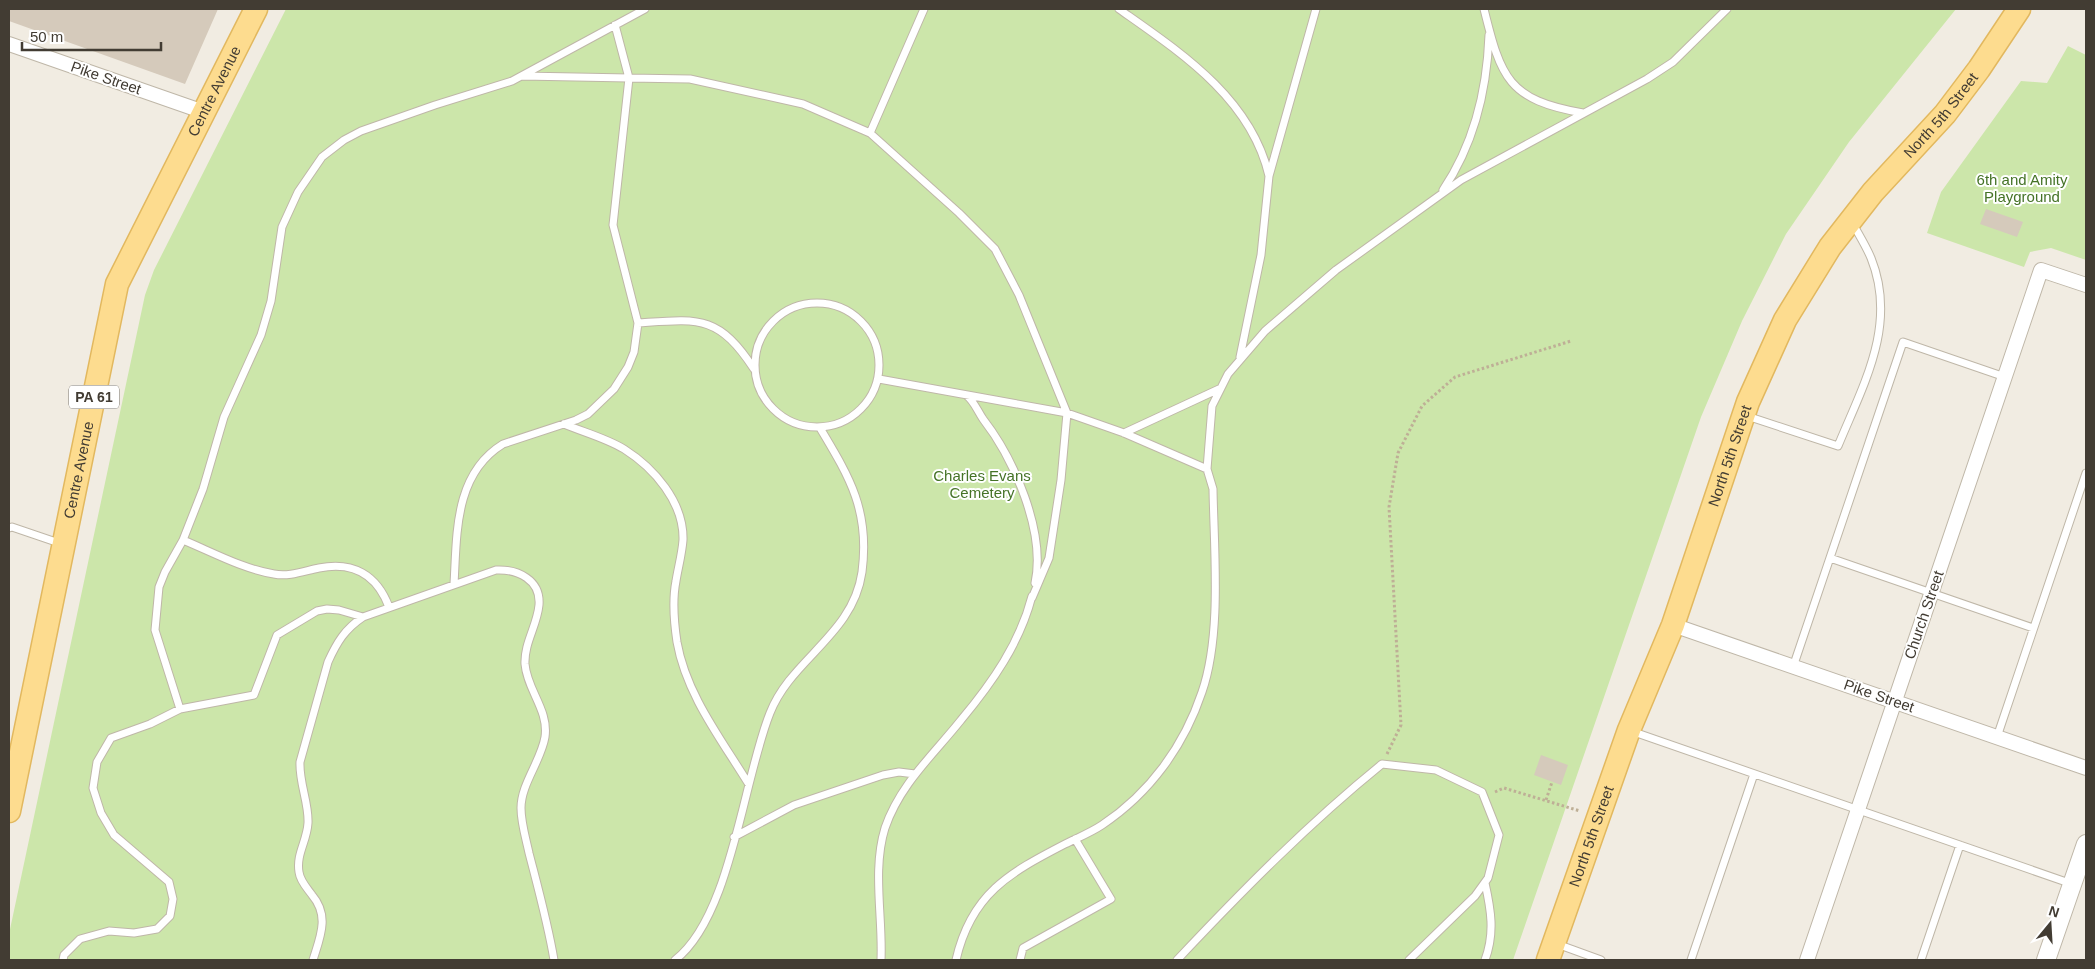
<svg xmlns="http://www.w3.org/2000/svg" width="2095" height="969" font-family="Arial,sans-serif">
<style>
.green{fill:#cce6aa}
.building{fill:#d5cabb}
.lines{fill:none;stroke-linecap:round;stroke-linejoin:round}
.service-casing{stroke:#bfb7a8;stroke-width:9}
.minor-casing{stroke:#bfb7a8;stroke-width:16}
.tertiary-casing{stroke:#bfb7a8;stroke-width:20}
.primary-casing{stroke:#e2b85f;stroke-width:25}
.path{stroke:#beaf96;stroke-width:3;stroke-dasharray:2.5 2.5;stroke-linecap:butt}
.service{stroke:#fff;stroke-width:7}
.minor{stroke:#fff;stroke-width:14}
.tertiary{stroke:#fff;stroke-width:18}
.primary{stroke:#fddc8f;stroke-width:22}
.labels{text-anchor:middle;stroke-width:4;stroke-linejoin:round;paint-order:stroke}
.shield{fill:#fff;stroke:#7b7670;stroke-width:1}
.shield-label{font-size:14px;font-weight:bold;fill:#423c33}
.street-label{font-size:15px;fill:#423c33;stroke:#fff}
.park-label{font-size:15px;fill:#457327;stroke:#fff}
</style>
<rect width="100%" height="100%" fill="#f1ece2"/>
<path class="green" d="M286 9H1956L1849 142 1786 234 1742 321 1701 417 1513 960H9V934L145 295 154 270Z
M2068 46 2086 55V260L2051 248 2030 252 2024 267 1927 233 1941 192 2021 81 2047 83Z"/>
<path class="building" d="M9 9H218L185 84 9 21Z
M1986 209 2023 222 2017 237 1980 224Z
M1541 755 1568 765 1561 785 1534 775Z"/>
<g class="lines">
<g class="service-casing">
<path id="service" d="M1119 9C1180 52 1251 98 1269 176
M1484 9C1501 78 1508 100 1583 113
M522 76 629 78 615 25
M870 133 924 9
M1443 190C1474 144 1487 90 1489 35
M755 365a62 62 0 1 1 124 0a62 62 0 1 1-124 0Z
M638 323C698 319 718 314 754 369
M1240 357 1261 255 1269 176 1316 9
M879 379 1067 413 1124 433 1207 469
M966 395C974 401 977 410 983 419 1014 459 1046 532 1035 583
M1747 416 1838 446C1863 385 1898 325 1871 258 1866 246 1859 235 1853 224
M564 424C583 432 606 438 624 449 654 468 684 502 683 540 682 554 678 568 676 581 672 601 674 622 677 642 686 694 721 739 748 783
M1124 433 1219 389
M9 528 12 527 62 544
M183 540C212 552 243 569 274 574 289 577 304 571 319 568 353 561 377 575 389 607
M1830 558 2033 628
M454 584C457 534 454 474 503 444L576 420 588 414 614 389 628 367 634 352 638 323 613 225 629 78 690 79 803 104 870 133 959 213 995 249 1019 295 1067 413 1061 480 1049 558 1032 598
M1793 667 1903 342 2005 377
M180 709 155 630 159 587 165 572 183 540 203 489 224 417 261 335 271 301 282 227 298 192 322 157 344 140 361 131 435 105 512 81 645 9
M1631 731 2072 884
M1997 737 2086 473
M734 837 794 805 883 775 899 772 915 774
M1557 944 1601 960
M63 960 64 955 80 939 109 931 134 933 157 929 170 916 173 899 169 882 114 835 101 813 93 788 97 762 111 738 150 724 180 709 254 695 277 635 317 611 327 609 339 610 363 617
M313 960C320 937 330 916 312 895 307 888 300 881 299 872 296 854 307 841 308 823 309 803 299 783 300 762L328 662C337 642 345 629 363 617L496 570C518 569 541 580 539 605 537 626 524 643 525 664 527 690 549 710 545 737 541 761 521 784 521 808 521 823 526 839 529 853 538 888 548 924 554 960
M675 960C731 917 743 780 770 713 791 659 853 635 862 572 870 511 850 478 820 428
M881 960C883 917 872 870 885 828 900 784 934 754 961 720 992 683 1020 643 1032 596
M956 960C971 894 1009 873 1065 844 1077 838 1090 833 1102 825 1150 793 1184 746 1202 692 1222 634 1214 551 1213 489L1207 469 1212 406 1228 374 1265 331 1336 270 1461 180 1647 79 1673 62 1727 9
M1020 960 1023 948 1111 899 1075 839
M1177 960C1242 891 1308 824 1382 764L1436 770 1482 792 1499 835 1488 878 1475 896 1409 960
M1485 960C1495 933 1491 910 1485 883
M1691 960 1754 774
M1921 960 1960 845"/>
</g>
<g class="minor-casing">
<path id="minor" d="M9 44 204 112
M1673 625 2086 768
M1807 960 2041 270 2086 285"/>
</g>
<g class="tertiary-casing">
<path id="tertiary" d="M2046 960 2086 844"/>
</g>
<g class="primary-casing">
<g id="primary">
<path id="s1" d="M9 811 117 284 256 9"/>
<path id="s2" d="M1548 960 1629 730 1673 625 1748 402 1785 320 1830 247 1873 192 1945 114 1979 69 2019 9"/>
</g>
</g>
<path class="path" d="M1387 754 1401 725 1389 507 1398 453 1422 406 1455 377 1571 341
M1495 792 1504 788 1580 811
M1546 800 1552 782"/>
<use href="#service" class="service"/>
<use href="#minor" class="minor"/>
<use href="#tertiary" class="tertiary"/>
<use href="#primary" class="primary"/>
</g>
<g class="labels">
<rect class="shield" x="69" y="385.5" width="50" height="23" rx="4"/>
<g class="shield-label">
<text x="94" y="402">PA 61</text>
</g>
<g class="street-label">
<text transform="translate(106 78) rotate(19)" y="5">Pike Street</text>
<text dy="5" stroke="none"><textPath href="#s1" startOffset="754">Centre Avenue</textPath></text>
<text dy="5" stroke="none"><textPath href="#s2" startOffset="941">North 5th Street</textPath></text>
<text dy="5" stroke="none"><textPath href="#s2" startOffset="536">North 5th Street</textPath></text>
<text dy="5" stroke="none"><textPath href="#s1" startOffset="348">Centre Avenue</textPath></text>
<text transform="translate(1924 615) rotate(-71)" y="5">Church Street</text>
<text transform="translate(1879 696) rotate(19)" y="5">Pike Street</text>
<text dy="5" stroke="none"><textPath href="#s2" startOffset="131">North 5th Street</textPath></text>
</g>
<g class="park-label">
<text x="2022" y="185">6th and Amity<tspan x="2022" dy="17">Playground</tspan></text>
<text x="982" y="481">Charles Evans<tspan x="982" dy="17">Cemetery</tspan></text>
</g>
</g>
<rect width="2095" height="969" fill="none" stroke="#423c33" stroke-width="20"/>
<g transform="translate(2050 924) rotate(18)" stroke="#ffffff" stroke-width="4" paint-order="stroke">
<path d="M0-4L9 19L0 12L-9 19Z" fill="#423c33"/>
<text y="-8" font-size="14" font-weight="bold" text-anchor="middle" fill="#423c33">N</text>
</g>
<path d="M22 42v8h139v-8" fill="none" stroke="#423c33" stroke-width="2.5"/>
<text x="30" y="42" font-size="15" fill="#423c33" stroke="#ffffff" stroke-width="4" paint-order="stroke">50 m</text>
</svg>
